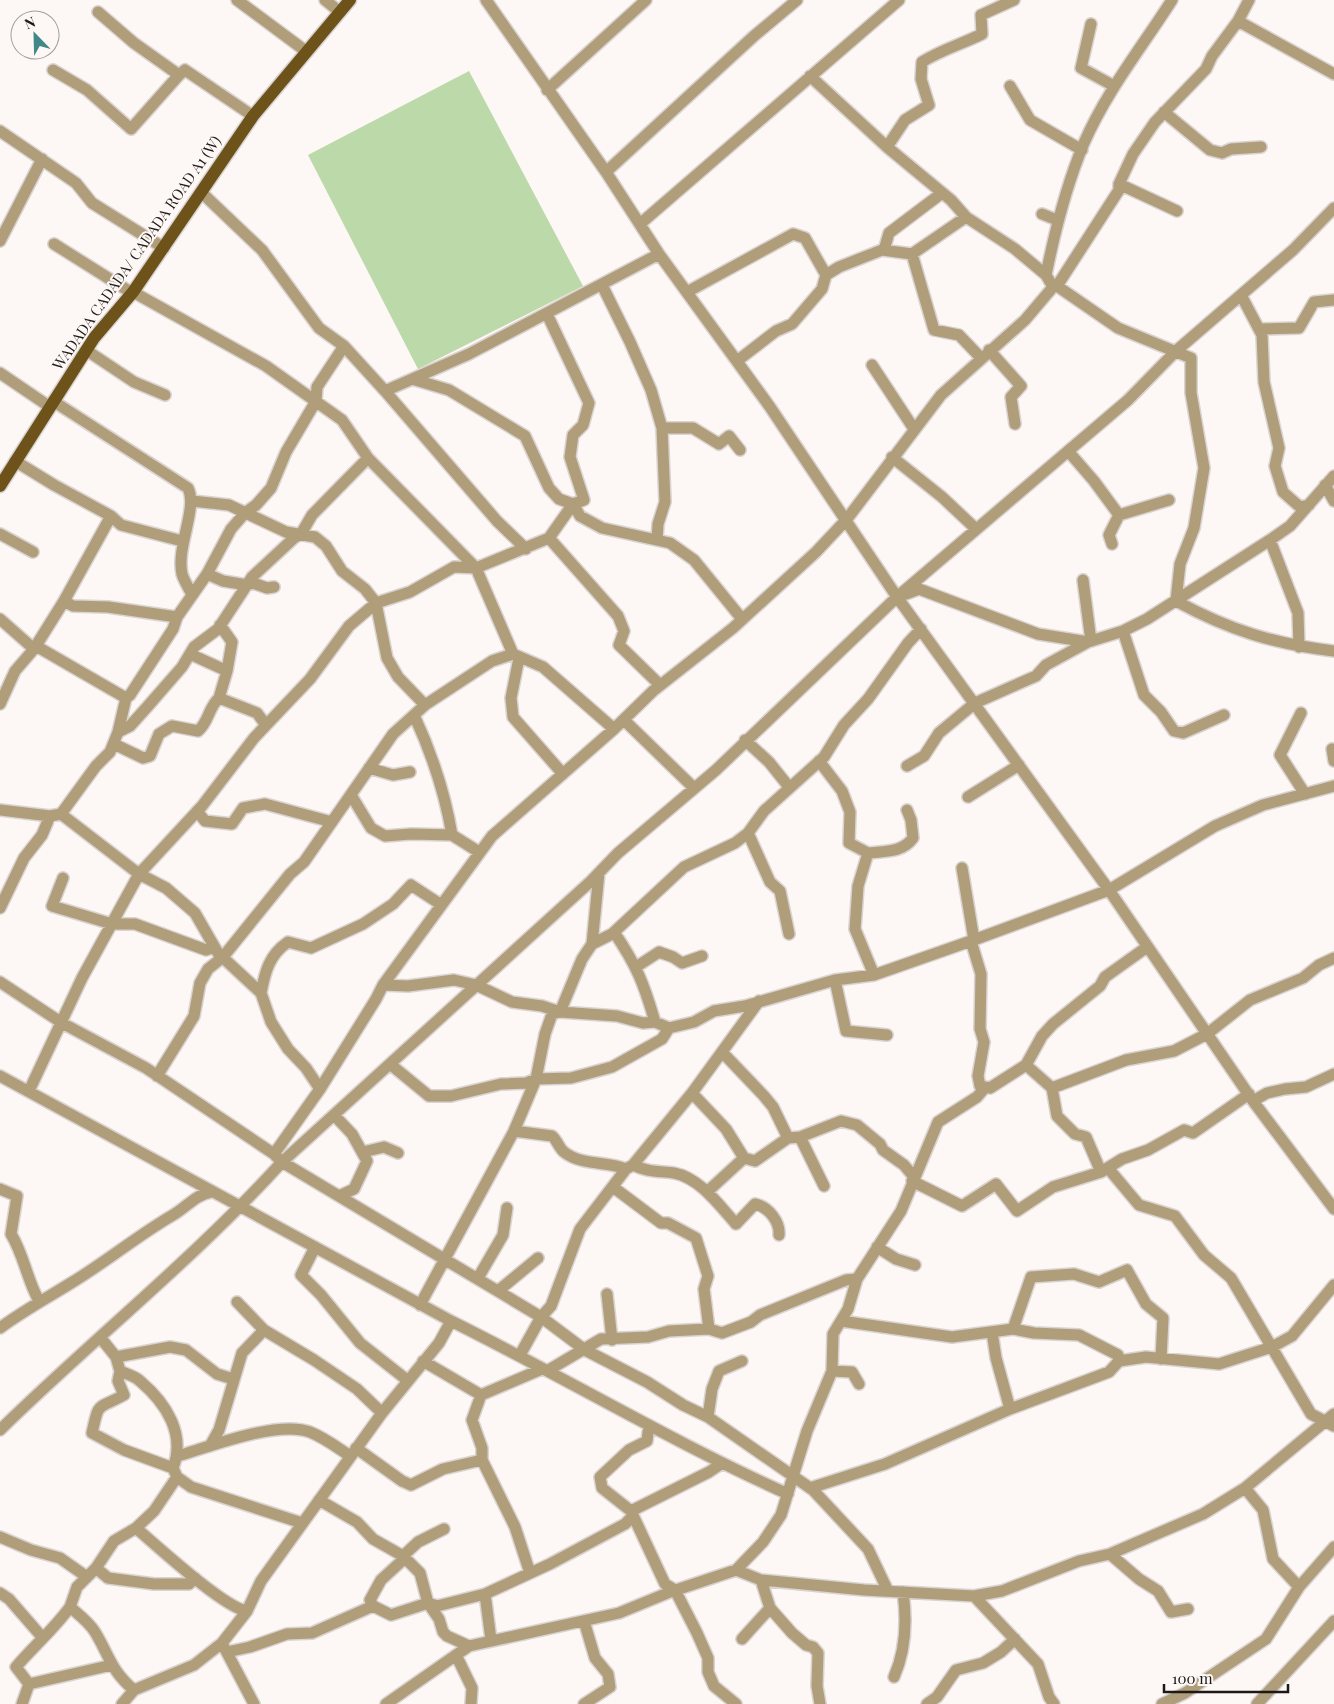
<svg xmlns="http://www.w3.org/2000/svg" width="1334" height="1704" font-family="'Playfair Display',serif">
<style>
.pitch{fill:#bcd9aa}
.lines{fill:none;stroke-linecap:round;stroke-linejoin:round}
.minor-casing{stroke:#d9d3d1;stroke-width:14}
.major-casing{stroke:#d9d3d1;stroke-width:15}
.minor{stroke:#b09d7a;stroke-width:11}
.major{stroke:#6d531a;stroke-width:12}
.labels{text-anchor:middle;stroke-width:4;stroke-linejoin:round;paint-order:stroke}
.street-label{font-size:15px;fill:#1d1917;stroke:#fdf7f5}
</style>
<rect width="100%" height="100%" fill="#fdf7f5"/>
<path class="pitch" d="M469 71 583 286 418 369 308 155Z"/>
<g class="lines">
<g class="minor-casing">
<path id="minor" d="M237 0 307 52
M325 0 340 12
M486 0 606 172 659 254 770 407 897 597 1109 890 1253 1101 1334 1209
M98 12 134 43 179 75 185 70 253 116
M1238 21 1334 74
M1091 24 1081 68 1114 86
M53 70 87 90 131 129 179 75
M810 76 887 147 951 200 966 217 1015 249 1046 275 1053 287
M1010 86 1030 120 1082 150
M547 90 646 0
M1164 112 1210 150 1222 153 1231 149 1261 147
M0 131 76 183 92 203 164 248
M887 147 905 120 929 105 921 79 922 62C941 50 962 44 982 34L981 15 1014 0
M606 172 754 36 797 0
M1119 184 1177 211
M201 192 262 250 319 328 344 346 385 391 497 521 526 549
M1042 214 1057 220
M966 217 912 254 934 330 959 335 981 358
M640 224 899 0
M0 241 42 159
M54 244 132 293
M884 250 889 233 942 193
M1046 275C1055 230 1066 186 1084 143 1106 92 1142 47 1172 0
M602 285 630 342 651 390 662 428 665 502 658 524 657 540
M1057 286 1119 190V184L1133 154 1155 122 1206 69 1212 56 1238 21 1249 0
M133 292 266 366 342 420 368 458 476 568 513 654 543 667 614 729
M687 292 793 234 805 238 826 275 839 267 882 250 912 254
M1241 295 1262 335 1264 382 1279 448 1275 466 1283 492 1300 507 1309 505
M547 314 589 403 583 425 573 435 570 457 584 500 573 504 549 538
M1259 329 1299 328 1314 302 1334 300
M86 350 134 382 165 395
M989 350 1021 386 1011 397 1015 424
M737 361 776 331 792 324 822 289 826 275
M872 365 914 429
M0 373 50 407
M412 379 449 390 525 436 549 488 559 499 573 504 580 516 602 528 670 543 694 560 742 619
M385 391 469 354 659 254
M53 401 188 488C198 508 176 547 182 574 184 581 189 588 192 595
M662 428H693L719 444 729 436 740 450
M1068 451 1094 481 1119 515 1169 500
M892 457 942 497 976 529
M15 461 54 485 111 516 121 525 182 541
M1325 485 1334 501
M192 501 229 505 286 532 315 537 326 546 342 571 365 589 376 603 387 658 398 677 425 705
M0 534 33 552
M1270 540 1298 613 1299 647
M1112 544 1109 535 1119 515
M207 574 223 581 247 585 253 583 267 588 274 587
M1083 580 1091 641
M906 594 919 589 1038 634 1088 642 1123 631 1147 619 1270 540 1290 526 1334 476
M64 601 73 606 108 607 177 617
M1176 601C1229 630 1274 644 1334 651
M0 619 34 649
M1123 631 1144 695 1161 712 1174 731 1183 733 1224 715
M36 646 126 698
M190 654 227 671 232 642 220 625
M519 658 511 698 513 717 563 774
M219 698 227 671
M0 704 15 671 34 649 64 601 111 516
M1301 713 1280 755 1305 794
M414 715C432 754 445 793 452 835L479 852
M624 720 694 788
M118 732 130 726 148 706 182 667 194 647 218 629 252 577 294 538 301 534 312 515 368 458
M745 740 769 762 789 787
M114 744 143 758 150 756 159 734 172 726 198 731C209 722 208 708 219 698L257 713 266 725
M1332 749 1334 761
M819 761 842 791 850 812 849 843 868 853 858 886 855 929 874 975
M907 766 924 756 939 733 975 703 1036 676 1046 665 1088 642
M369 768 393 775 410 772
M351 795 371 828 385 836 411 834 452 835
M968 797 1019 765
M0 810 50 816 61 814 139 874 166 888 195 913 218 953 261 993 271 1022 288 1049 306 1068 320 1089
M197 811 205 821 232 824 243 808 265 804 332 822
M61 814 96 766 110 752 118 732 126 698 130 695 173 629 177 617 207 574 231 529 245 513 256 505 271 488 286 452 316 401 317 387 344 346
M748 833 770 882 780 891 789 934
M868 853C885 851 902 853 913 838L911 820 907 810
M962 868 974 940
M63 878 52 906 112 924H135L206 950 214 947
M0 908 24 858 42 835 50 816
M614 932C637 966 644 984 655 1022
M592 944 612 934 684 867 735 843 748 833 764 811 824 757 844 725 868 699 908 643 921 629
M636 967 659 952 673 957 682 963 702 956
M835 980 846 1031 887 1035
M0 982 62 1023 146 1068 274 1154 282 1162 541 1317 585 1350 647 1382 683 1405 708 1417 813 1490 868 1549 888 1591
M383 985 408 986 454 980 476 985 512 1002 542 1006 560 1012 617 1016 643 1023 655 1022 669 1028
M261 993C265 972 269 955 288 942L311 948 363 924 393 904 411 885 440 904
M723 1053 764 1096 773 1107 788 1138
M390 1064 429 1096H451L501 1084 526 1083 536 1079 571 1078 612 1067 662 1039 669 1028 694 1022 714 1011 745 1006 835 980 874 975 971 941 1109 890 1215 826 1263 805 1334 786
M1026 1065 1052 1088 1126 1060 1174 1051 1207 1034 1250 1000 1303 978 1319 965 1334 958
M0 1076 451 1321C564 1377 672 1442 788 1494
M157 1076 194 1016 200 983 208 969 223 957 290 874 304 862 393 734 425 705 492 661 513 654
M980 1086 990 1088 1026 1065 1042 1036 1053 1024 1100 986 1105 977 1147 947
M1052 1088 1057 1116 1075 1134 1086 1137 1101 1172
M29 1091 82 978 139 874 202 806 254 738 310 679 349 626 376 603 410 592 454 567 476 568 549 538 618 616 624 631 619 645 660 685
M692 1093 726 1129 744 1158
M1253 1101 1267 1093 1285 1089 1306 1087 1334 1074
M334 1115 352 1134 367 1161 354 1189 339 1196
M514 1131 552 1136C557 1140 559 1148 564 1152 582 1166 606 1161 626 1169
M800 1137 824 1186
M363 1152 384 1147 398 1153
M274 1154 320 1089 376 999 383 985 492 836 614 729 653 691 733 628 816 552 847 519 941 395 1025 320 1053 287 1057 286 1118 328 1191 358V393L1204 468 1194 528 1180 564 1176 601
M633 1165C647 1172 659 1171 674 1173 700 1178 719 1205 736 1224L755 1204C769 1207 780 1222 779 1235
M1108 1168 1139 1205 1175 1216 1204 1255 1231 1278 1311 1414 1334 1426
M912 1181 962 1206 996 1184 1017 1211 1053 1187 1101 1172 1122 1159 1148 1150 1184 1130 1193 1133 1249 1094
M613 1187 661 1223H668L696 1238 708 1276 704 1289 709 1329
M0 1189 17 1196 11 1234C24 1255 27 1280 39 1301
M707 1192 744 1158 755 1161 788 1138 800 1137 841 1121 857 1125 880 1144 883 1150 904 1165 914 1177
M315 1247 301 1275 321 1295 360 1343 407 1380
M877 1247 896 1259 915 1265
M478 1278 503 1235 507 1208
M498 1291 538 1258
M607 1294 612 1340
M237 1302 264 1330 314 1360 357 1389 382 1413
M420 1305 514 1131 536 1079 545 1034 552 1014 560 1012 582 959 592 944 599 873
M841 1321 952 1337 1013 1329 1034 1333 1079 1335 1118 1355 1119 1361
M0 1328C23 1311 47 1298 71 1283 106 1262 137 1236 173 1215 187 1207 195 1195 211 1192
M1013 1329 1031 1277 1074 1274 1099 1282 1127 1270 1146 1304 1163 1318 1161 1359
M992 1332 996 1358 1010 1409
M100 1337 116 1357 120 1371C126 1374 135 1376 140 1381 166 1403 186 1434 173 1468L177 1477 154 1511 136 1528 114 1541 96 1568 77 1587 70 1607C78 1614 89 1622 95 1632 109 1655 111 1671 134 1690
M520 1355 541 1317 551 1306 580 1229 626 1169 633 1165 692 1093 759 1001
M116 1357 170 1347 186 1350 217 1374 233 1379
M423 1361 481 1395 542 1369
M120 1371 118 1381 124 1395C97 1410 99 1400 92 1433L124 1450 173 1468
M547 1371 601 1339 648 1337 669 1331 709 1329 722 1333 751 1322 760 1315 846 1280 857 1279
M832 1371 852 1372 859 1384
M481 1395 472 1420 482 1448V1460L515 1527 530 1573
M708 1417 712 1389 719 1371 742 1361
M649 1425 647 1441 629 1450 600 1477 602 1488 631 1511 665 1584 675 1590 697 1633 708 1658V1672L714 1686 736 1704
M0 1430C93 1339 195 1258 282 1162L590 882 618 853 716 770 897 597 1128 400 1176 351 1293 250 1334 208
M210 1446 219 1430 242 1353 264 1330
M356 1448 402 1481 411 1485 443 1469 482 1460
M178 1456C211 1446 278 1420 310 1432 325 1438 338 1448 350 1456
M177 1477 191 1487 302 1523
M810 1488 885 1464 1010 1409 1109 1372 1119 1361 1146 1357 1219 1364 1272 1347 1292 1336 1334 1285
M1245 1488 1263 1510 1273 1559 1299 1587
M319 1500 357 1522 373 1539 403 1556 420 1573 428 1603 439 1619 443 1632 447 1636 469 1646
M631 1511 709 1472 721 1464
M136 1528C156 1545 224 1608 247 1611
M0 1537 31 1550 60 1558 87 1577
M1110 1554 1139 1579 1158 1591 1171 1612 1188 1609
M403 1556 418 1542 444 1529
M96 1568 108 1578 154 1584H189L195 1578
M736 1570 761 1580 864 1590 974 1596 1002 1591 1079 1561 1110 1554 1203 1514 1245 1488 1334 1414
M761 1580 770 1608 792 1633 806 1645 813 1647 818 1653 817 1686 820 1704
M0 1593 9 1599 42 1637
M485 1594 491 1640
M974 1596 1038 1664 1049 1697 1054 1704
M373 1606 370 1600 381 1580 405 1558
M584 1621 595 1658 608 1674 610 1687 584 1704
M742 1639 770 1608
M224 1647 254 1704
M227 1652 250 1647 287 1634 312 1633 373 1606 391 1615 428 1603 437 1606 485 1594 550 1564 625 1524 632 1517
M456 1655 472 1688 471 1704
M894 1677C906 1650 907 1621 903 1592
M29 1684 112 1665
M22 1704 29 1684 16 1667C34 1646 54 1629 70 1607
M122 1704 134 1690 194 1665 222 1643 247 1611 261 1581 382 1413 439 1343 451 1321
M386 1704 469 1646 619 1613 670 1592 736 1570 763 1542 781 1515 807 1431 832 1371 833 1334 848 1309 857 1279 901 1211 938 1122 977 1097 983 1090 980 1086 978 1076 984 1042 980 1029 981 974 971 941
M927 1704 937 1697 956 1670 983 1663 1001 1652 1015 1639
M1162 1704 1185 1693 1266 1639 1299 1587 1334 1547
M1257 1704 1334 1621"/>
</g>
<g class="major-casing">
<path id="major" d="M0 486 94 338 133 292 253 116 350 0"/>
</g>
<use href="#minor" class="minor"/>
<use href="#major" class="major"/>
</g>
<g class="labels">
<g class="street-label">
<text transform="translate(137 253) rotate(-55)" y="5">WADADA CADADA/ CADADA ROAD A1 (W)</text>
</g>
</g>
<g transform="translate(35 35) rotate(337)"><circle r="24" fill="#fdf7f5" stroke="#a39e9c"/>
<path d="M0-4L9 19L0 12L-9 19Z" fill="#418986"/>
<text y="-8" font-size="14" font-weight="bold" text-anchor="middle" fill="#1d1917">N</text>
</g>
<path d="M1164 1684v8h124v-8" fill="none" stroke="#1d1917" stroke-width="2.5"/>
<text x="1172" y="1684" font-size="15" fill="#1d1917" stroke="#fdf7f5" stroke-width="4" paint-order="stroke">100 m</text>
</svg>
